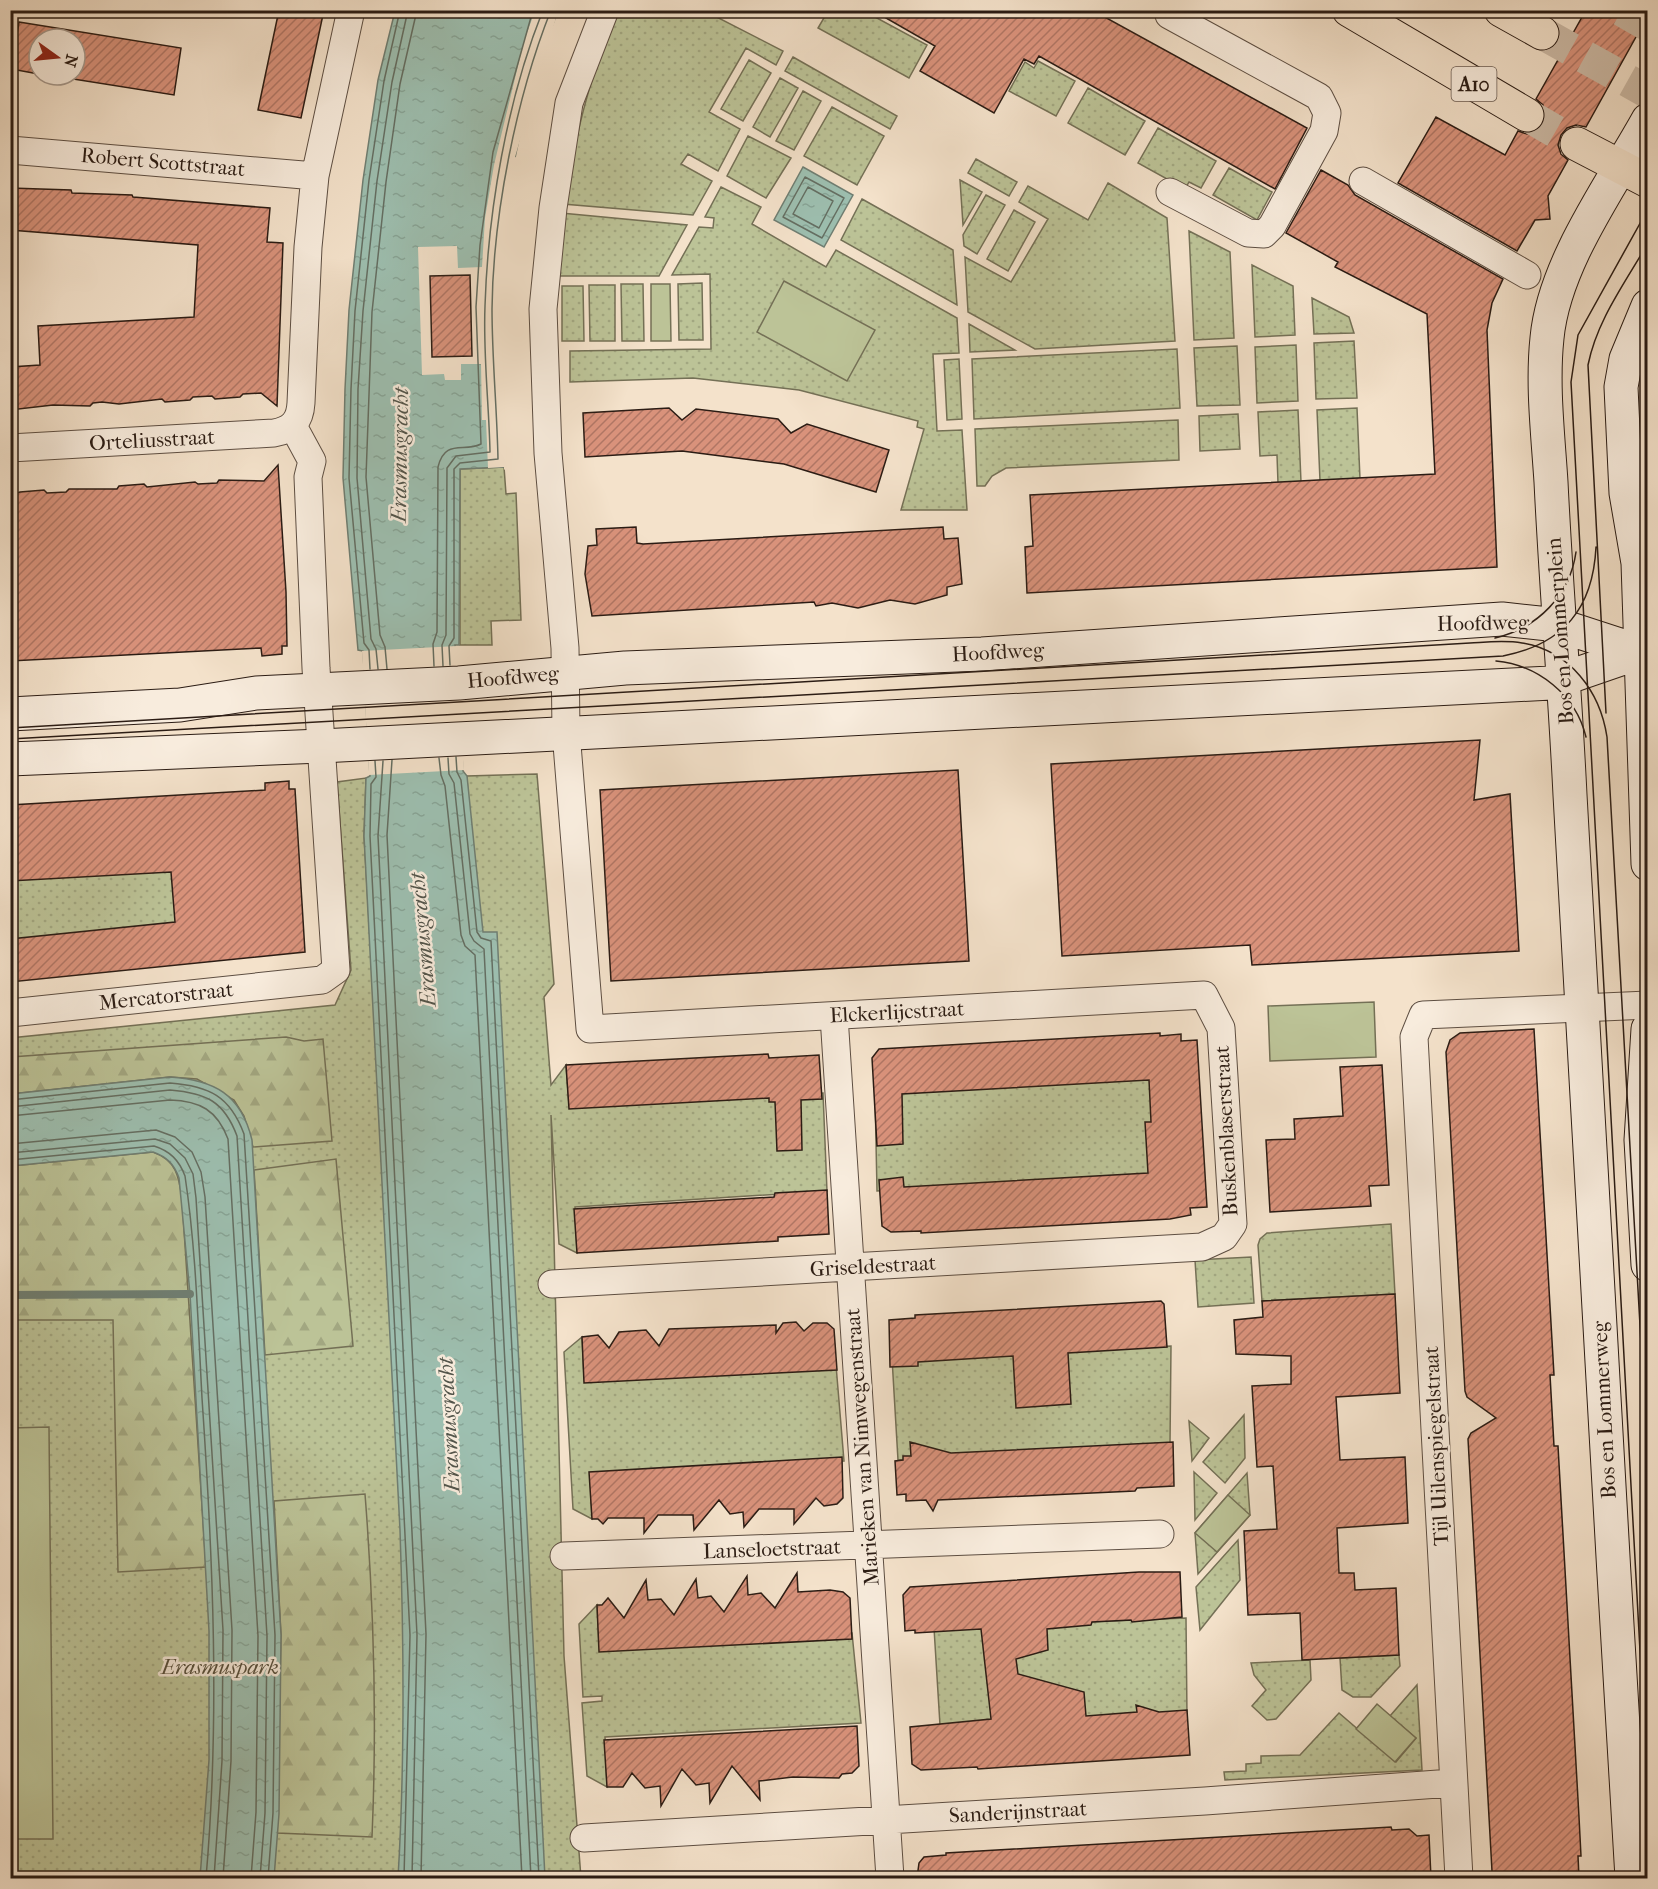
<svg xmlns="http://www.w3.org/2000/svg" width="1658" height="1889" font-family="'IM FELL French Canon',serif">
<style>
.green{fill:url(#green-dots);stroke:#747056;stroke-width:1.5}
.forest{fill:url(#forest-firs);stroke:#747056;stroke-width:1.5}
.pitch{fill:#bcc397;stroke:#747056;stroke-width:1.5}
.water{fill:url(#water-ripples);stroke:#6f7e72;stroke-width:1.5}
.pier{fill:#f4e2cb}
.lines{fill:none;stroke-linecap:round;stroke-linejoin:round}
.shore{stroke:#646e62;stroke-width:1.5}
.stream{stroke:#6f7e72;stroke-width:8}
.building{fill:url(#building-hatch);stroke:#2b1c14;stroke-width:1.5}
.highway-tunnel{stroke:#ccbaa6;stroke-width:33;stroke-dasharray:33 16;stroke-linecap:butt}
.street-casing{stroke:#5d4e42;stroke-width:29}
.secondary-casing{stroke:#2b1c14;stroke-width:35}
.highway-casing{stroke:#2b1c14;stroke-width:35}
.street{stroke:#f8ecdd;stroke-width:27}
.secondary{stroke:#f8ecdd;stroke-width:33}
.highway{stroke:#f4e2cb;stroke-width:33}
.tram{stroke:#2b1c14;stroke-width:1.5}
.labels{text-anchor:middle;stroke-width:5;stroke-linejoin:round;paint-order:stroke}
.shield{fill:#f8ecdd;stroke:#685a50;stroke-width:1.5}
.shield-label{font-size:20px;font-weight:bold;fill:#2b1c14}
.street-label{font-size:21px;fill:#2b1c14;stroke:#f8ecdd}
.park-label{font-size:21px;font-style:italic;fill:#564e3b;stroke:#f8ecdd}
.water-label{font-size:22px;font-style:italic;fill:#53554b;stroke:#f8ecdd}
</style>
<defs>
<pattern id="green-dots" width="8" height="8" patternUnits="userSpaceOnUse" patternTransform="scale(1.5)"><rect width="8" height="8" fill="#bcc397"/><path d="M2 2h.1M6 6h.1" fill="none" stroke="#a2a781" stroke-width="1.8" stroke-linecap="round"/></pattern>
<pattern id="forest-firs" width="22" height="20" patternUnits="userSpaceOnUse" patternTransform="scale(1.5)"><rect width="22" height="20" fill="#bcc397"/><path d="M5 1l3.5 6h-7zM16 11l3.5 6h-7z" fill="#a2a781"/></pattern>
<pattern id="water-ripples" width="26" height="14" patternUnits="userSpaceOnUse" patternTransform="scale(1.5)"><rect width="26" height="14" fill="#9dbfb0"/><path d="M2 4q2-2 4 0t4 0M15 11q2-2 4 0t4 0" fill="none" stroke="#87a496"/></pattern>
<pattern id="building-hatch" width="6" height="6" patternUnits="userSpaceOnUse" patternTransform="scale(1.5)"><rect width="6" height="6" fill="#d9927b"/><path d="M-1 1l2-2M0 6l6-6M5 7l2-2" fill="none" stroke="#b07664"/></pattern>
</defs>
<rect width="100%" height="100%" fill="#f4e2cb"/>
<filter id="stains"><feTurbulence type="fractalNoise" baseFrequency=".00333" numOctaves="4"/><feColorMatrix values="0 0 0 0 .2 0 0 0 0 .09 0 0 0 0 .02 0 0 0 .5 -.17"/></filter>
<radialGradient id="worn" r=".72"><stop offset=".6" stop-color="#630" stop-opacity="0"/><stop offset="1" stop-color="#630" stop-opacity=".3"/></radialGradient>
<path class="green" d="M619 11H705L783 51 776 65 746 48 709 112 740 129 718 171 688 154 681 164 712 181 693 215 563 204C576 138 589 72 619 11Z
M828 11H864L927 45 909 78 818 28Z
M793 57 897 116 890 129 785 71Z
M749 60 771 73 743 121 721 109Z
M1038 61 1075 81 1056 116 1009 91 1025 62 1034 68Z
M780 78 798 88 770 137 753 127Z
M1088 88 1145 121 1125 155 1068 123Z
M803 91 821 101 794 150 776 141Z
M832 107 884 136 857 185 804 156Z
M1158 128 1216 161 1201 188 1189 182 1185 189 1138 163Z
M748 136 791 158 766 198 727 176Z
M976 159 1017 182 1009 196 968 173Z
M1229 168 1272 192 1257 220 1213 195Z
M960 180 982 192 963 225Z
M1108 183 1167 218 1175 341 1035 349 968 312 965 257 1011 282 1048 219 1019 202 1028 186 1088 220Z
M721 187 761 207 752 224 826 267 836 250 957 318 959 353 933 354 937 431 962 430 967 510H901L924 429 917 427 918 421 799 390 693 378 570 382V351L711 349 710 274 672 275 699 227 713 228 714 218 705 217Z
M986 195 1005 205 977 254 964 246 963 235Z
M862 199 953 250 957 305 841 240Z
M1014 210 1035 222 1008 271 987 259Z
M561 213 687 225 659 276H555Z
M1189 231 1230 252 1234 338 1194 340Z
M1252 265 1293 286 1295 335 1255 337Z
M702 283 703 340H679L678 284Z
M621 284H643L644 341H622Z
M589 285H615V341H590Z
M562 286H583L584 341H562Z
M1312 298 1349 317 1354 333 1314 334Z
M969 324 1015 350 970 352Z
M1354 341 1357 398 1316 399 1314 343Z
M1296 345 1298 401 1257 403 1255 347Z
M1237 346 1240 405 1197 406 1194 348Z
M1177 349 1180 408 974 419 972 359Z
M959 359 962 419 947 420 944 360Z
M1357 408 1360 479 1320 481 1317 410Z
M1298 410 1301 482 1278 483 1277 455 1260 456 1258 412Z
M1238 414 1240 449 1200 451 1199 416Z
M1178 420 1179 460 1006 468 992 476 985 486H977L975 429Z
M504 467 506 494 516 493 521 620 491 621 492 645H460V469Z
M537 774 554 984 544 997 551 1085 566 1065 569 1105 823 1093 827 1191 575 1207 577 1253 559 1244 551 1115 564 1656 581 1878H515L467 776Z
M366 778 364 836 425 1878H11L10 1038 335 1005 351 970 337 782Z
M263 823 272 919 11 945V840Z
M1175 1078 1176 1177 877 1191 875 1094Z
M1391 1224 1395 1294 1262 1301 1258 1245 1260 1239 1267 1233Z
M1251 1257 1254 1303 1198 1307 1195 1260Z
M582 1337 584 1378 836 1365 844 1461 590 1473 592 1519 573 1509 564 1352Z
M1171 1346 1170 1444 898 1460 892 1358Z
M1244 1415 1245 1458 1225 1483 1203 1462Z
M1189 1421 1209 1438 1192 1461Z
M1194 1472 1217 1493 1195 1520Z
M1247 1473 1250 1515 1198 1574 1195 1533Z
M1238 1540 1240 1580 1200 1630 1196 1587Z
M597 1605 599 1644 852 1633 861 1723 605 1737 607 1787 587 1776 582 1703 602 1701V1696L583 1697 579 1624Z
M1186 1618 1187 1716 940 1725 934 1628Z
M1399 1655 1400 1666 1371 1697H1353L1342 1690 1340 1658Z
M1310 1660 1311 1680 1276 1719 1267 1720 1252 1706 1266 1690 1254 1675 1251 1663Z
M1417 1685 1422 1770 1225 1780 1224 1772 1246 1771V1764L1261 1763V1756L1300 1755 1339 1713 1396 1762 1416 1738 1390 1716Z"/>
<path class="forest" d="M286 1037 304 1041 323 1039 332 1141 253 1147 244 1116 234 1100 197 1079 170 1077 11 1094V1057Z
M153 1152C176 1160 179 1176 182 1199L206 1567 118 1572 113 1320H11V1166Z
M336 1159 353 1346 265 1355 254 1170Z
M365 1494C374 1608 377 1722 372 1837L277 1833 281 1635 274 1501Z"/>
<path class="pitch" d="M784 281 875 330 847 381 757 332Z
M651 284H670L671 341H651Z
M1374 1002 1376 1057 1270 1061 1268 1006Z
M49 1427 53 1839H11V1428Z
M1228 1495 1250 1515 1217 1552 1195 1533Z
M1377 1704 1416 1738 1395 1762 1356 1729Z"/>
<path class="water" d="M395 11H558C523 98 499 213 498 308 498 361 502 414 504 467L460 469 459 645H455L463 771 467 776 483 932H497L545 1878H398C405 1762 404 1646 400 1530L364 836 366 778 370 776 363 651 358 650 343 478 345 389 349 310 363 180 378 80Z
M803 167 853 195 824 247 774 220Z
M170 1077C214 1080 241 1094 252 1140L281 1635 279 1814 274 1878H200L209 1760V1631L190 1294 179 1178C174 1164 167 1157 153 1152L11 1166V1094Z"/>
<path class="pier" d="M535 11H558L515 157 518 158 505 248 501 308 507 467 504 470V467L488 468 486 420H482L481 364H461V380H445L444 374 422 375 418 247 457 246 458 268 482 267 485 218 494 165 524 41Z
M457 646 464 770 369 775 362 651Z"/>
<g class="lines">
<path class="shore" d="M805 177 844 198 822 238 783 217Z
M808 187 833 201 819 228 793 214Z
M450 665 449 646 454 638V469L460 463 498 459C497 409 492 359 492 309 493 215 516 98 551 10
M434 666 433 644 437 632 438 467C445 438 464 453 481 444L476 307 480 245 493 152 533 10
M443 666 442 645 446 635 447 468 456 456 490 452C489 404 483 355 485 306 488 210 507 100 543 10
M370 669 369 650 364 643 349 478 351 389 355 311 369 180 384 81 400 10
M378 669 376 649 371 639 357 478 358 389 363 311 377 181 392 82 408 10
M387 669 385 647 380 635 366 477 372 312 386 182 400 84 417 10
M456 757 457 772 461 780 477 932 481 938 491 941 539 1878
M439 758 441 775 445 786 461 935 465 946 475 955 522 1878
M448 758 449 774 454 783 470 934 474 941 484 949 531 1878
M392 760 387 835 426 1634 421 1878
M375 761 376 777 371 784 370 836 410 1635 404 1878
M383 761 378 836 417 1635 412 1878
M10 1100 170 1083C209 1086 230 1096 244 1134L275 1635 273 1813 268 1878
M10 1107 170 1090C206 1093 224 1101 237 1136L267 1636 265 1813 260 1878
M10 1116 170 1100C200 1101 217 1110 228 1139L258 1636 256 1812 251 1878
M10 1144 156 1130 175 1137 192 1152 201 1172 205 1197 232 1630 231 1761 223 1878
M10 1153 155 1139 170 1144 185 1158 193 1174 196 1198 223 1630 222 1761 214 1878
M10 1160 154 1146C170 1151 179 1160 185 1176 196 1249 198 1324 202 1398 213 1559 220 1718 206 1878"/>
<path class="stream" d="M10 1295 190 1294"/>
</g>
<path class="building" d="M279 10H324L301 118 258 110Z
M872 10H1092L1307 128 1275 189 1039 56 1034 64 1024 59 994 113 920 71 935 46Z
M1586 10H1647V17L1586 127 1576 125 1567 128 1561 135 1558 145 1561 154 1568 160 1548 196 1550 219 1535 220 1517 251 1398 183 1436 117 1505 155 1518 131 1527 134 1537 131 1543 124 1546 115 1543 105 1536 99Z
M19 22 181 48 174 95 48 75H75V39H39V74L11 69Z
M1321 170 1348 185 1355 195 1503 279 1492 303 1487 330 1497 567 1027 593 1025 547 1033 546 1030 495 1435 474 1427 314 1335 267 1338 262 1286 233Z
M10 188 71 190 72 193 132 195 133 197 270 208 267 242 283 243 277 406 261 393 243 394 240 397 215 399 212 396 193 397 190 400 165 402 162 399 119 404 102 402 93 403 90 406 53 405 10 410V367L40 365 38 326 194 317 198 245 10 230Z
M470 275 472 356 432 357 430 276Z
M669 408 682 420 696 409 778 419 791 433 807 424 889 450 876 492 784 464 682 451 585 457 583 413Z
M278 465 286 592 287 646H282V654L262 656 261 648 10 661V495L20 492 44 490 47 493 66 492 69 489H117L119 486 144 484 147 487 195 482 198 484 217 483 219 480 264 481Z
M636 527 637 543 643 544 943 527 944 539 958 538 962 584 947 587V595L915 604 890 600 858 608 832 603 816 606 814 602 592 616 585 574 588 546 597 545 596 529Z
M1480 740 1474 800 1510 794 1519 951 1252 965 1250 945 1062 956 1051 764Z
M958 770 969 961 611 981 600 790Z
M289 781V789H295L305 952 10 982V939L175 922 171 872 10 881V805L265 790V783Z
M1534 1029 1554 1375H1550L1554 1446H1558L1579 1817 1581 1856H1578L1579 1878H1496L1492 1871 1468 1439 1471 1433 1496 1418 1467 1397 1465 1391 1446 1052 1450 1040 1460 1033Z
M1160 1033V1036L1181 1034V1041L1197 1040 1207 1207 1190 1208 1191 1215 1170 1219 921 1233V1231L891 1232 882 1226 879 1180 903 1177 904 1187 1148 1173 1145 1122H1151L1149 1080 902 1094 903 1144 877 1146 872 1058 879 1049Z
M768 1054 769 1058 819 1055 822 1099 801 1100 802 1150 777 1151 775 1102H769V1098L569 1109 566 1065Z
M1382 1065 1389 1185 1369 1186 1371 1206 1270 1212 1266 1140 1295 1139 1294 1119 1343 1116 1340 1067Z
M827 1190 829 1234 778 1237V1241L577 1253 574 1209 774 1197 775 1193Z
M1395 1294 1400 1393 1336 1397 1340 1460 1405 1457 1408 1523 1337 1528 1339 1573H1354L1355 1590 1396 1588 1399 1655 1302 1660 1300 1613 1248 1615 1244 1531 1277 1529 1273 1466 1257 1467 1252 1386 1291 1384V1356L1236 1354 1234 1320 1263 1317 1262 1301Z
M1161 1301 1164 1304 1167 1347 1068 1353 1071 1404 1016 1408 1013 1356 918 1362V1366L890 1367 889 1320 915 1318V1315Z
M796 1322 804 1331 813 1323H827L834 1329 837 1370 584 1383 582 1337 598 1335 609 1348 619 1332 646 1330 659 1346 669 1329 776 1325V1333L783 1323Z
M910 1442 951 1453 1173 1442 1174 1486 1137 1488 1135 1491 938 1500 933 1511 926 1500 906 1501V1494L897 1495 895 1461 903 1460V1456H911Z
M842 1457 843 1498 837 1504 824 1506 816 1498 794 1524V1509H759L744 1527 743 1512 730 1514 719 1500 694 1530 693 1515H658L644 1533V1518H608L603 1524 598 1519H592L589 1472Z
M1139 1572H1180L1182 1617 1132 1622 1131 1620 1092 1622 1091 1625 1047 1629 1048 1650 1016 1659 1018 1674 1084 1692 1086 1716 1137 1712 1136 1705 1159 1712 1187 1710 1190 1755 978 1769 977 1767 921 1770 912 1764 910 1727 991 1719 981 1629 915 1633V1630L905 1631 903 1595 910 1587Z
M797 1573 798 1592 830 1590 843 1592 850 1598 852 1639 599 1652 597 1605H602L608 1598 624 1618 646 1580 648 1600 661 1599 674 1615 696 1579 698 1598 711 1596 724 1612 747 1576 748 1595 761 1593 775 1608Z
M857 1726 859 1766 852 1773 842 1774 839 1778 793 1777 759 1781 760 1800 732 1766 710 1803 709 1783 696 1785 682 1769 661 1806 660 1786 645 1788 632 1773 623 1787H607L604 1740Z
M1391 1827 1392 1830 1409 1829 1417 1836 1429 1835 1431 1878H1405L1404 1873 1306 1878H917L919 1863 924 1857 946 1855V1853Z"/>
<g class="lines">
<path class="highway-tunnel" d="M1622 10 1648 25
M1542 33 1648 92
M1527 115 1577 144"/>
<g class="street-casing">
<path id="street" d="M1169 15 1319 97 1327 113 1324 131 1272 226 1264 234 1248 233 1170 192
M10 150 315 176
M1363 181 1527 275
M10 448 274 433C292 430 300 421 301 403L308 247 315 176 351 10
M10 1013 322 980 336 970 316 668 308 477 312 461 293 426
M834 1016 890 1878
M552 1284 1202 1247 1224 1237 1233 1224 1221 1028 1204 995 590 1029 566 732 565 648 548 453 543 309 553 208 569 103 605 10
M564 1556 1160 1534
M584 1838 1205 1801 1452 1783
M1459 1878 1414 1037 1423 1015 1648 1005"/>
</g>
<g class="secondary-casing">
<path id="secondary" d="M1648 306 1626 359 1621 387 1626 493 1638 563 1648 864
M10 714 180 705 256 693 459 683 625 668 982 654 1502 619 1558 625 1641 652
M10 759 321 746 1551 683 1641 652
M1648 1029 1641 1140 1648 1265
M1632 1878C1611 1517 1588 1156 1570 795 1565 691 1556 586 1551 482 1548 435 1542 385 1547 338 1554 263 1612 185 1648 120"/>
</g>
<g class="highway-casing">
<path id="highway" d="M1349 10 1527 115
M1501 10 1542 33
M1577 144 1648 181"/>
</g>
<use href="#street" class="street"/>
<use href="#secondary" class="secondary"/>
<use href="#highway" class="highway"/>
<path class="tram" d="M1648 209 1578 335 1571 382 1648 1798
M1495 638C1538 628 1570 595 1576 552
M1496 661C1538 665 1576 695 1586 737
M1606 713 1588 365C1597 320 1625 283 1648 243
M10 728 1470 643C1488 642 1505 640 1522 643 1570 651 1600 691 1607 737L1648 1468
M10 739 1503 656C1564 644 1593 608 1596 547"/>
</g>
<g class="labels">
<rect class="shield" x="1451.5" y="67" width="45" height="34" rx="4.5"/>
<g class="shield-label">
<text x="1474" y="91">A10</text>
</g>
<g class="street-label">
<text transform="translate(163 162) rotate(5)" y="7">Robert Scottstraat</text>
<text transform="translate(152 440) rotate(-3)" y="7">Orteliusstraat</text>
<text transform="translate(1483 623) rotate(-1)" y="7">Hoofdweg</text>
<text transform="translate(1560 631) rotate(-94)" y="7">Bos en Lommerplein</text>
<text transform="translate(998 652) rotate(-3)" y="7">Hoofdweg</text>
<text transform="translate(513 677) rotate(-5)" y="7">Hoofdweg</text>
<text transform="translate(166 996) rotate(-6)" y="7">Mercatorstraat</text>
<text transform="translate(897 1012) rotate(-3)" y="7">Elckerlijcstraat</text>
<text transform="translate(1226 1131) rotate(-93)" y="7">Buskenblaserstraat</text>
<text transform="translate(873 1266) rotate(-3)" y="7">Griseldestraat</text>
<text transform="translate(1604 1410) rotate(-93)" y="7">Bos en Lommerweg</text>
<text transform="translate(1436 1446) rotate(-93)" y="7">Tijl Uilenspiegelstraat</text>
<text transform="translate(862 1447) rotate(-94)" y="7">Marieken van Nimwegenstraat</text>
<text transform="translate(772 1549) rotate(-2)" y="7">Lanseloetstraat</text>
<text transform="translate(1018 1812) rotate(-3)" y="7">Sanderijnstraat</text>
</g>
<g class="park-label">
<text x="220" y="1674">Erasmuspark</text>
</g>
<g class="water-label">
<text transform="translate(399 455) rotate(-89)" y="8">Erasmusgracht</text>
<text transform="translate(422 940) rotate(-95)" y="8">Erasmusgracht</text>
<text transform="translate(448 1425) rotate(-93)" y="8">Erasmusgracht</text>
</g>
</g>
<rect width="1658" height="1889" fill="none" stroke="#f4e2cb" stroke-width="36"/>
<rect x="12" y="12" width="1634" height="1865" fill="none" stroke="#2b1c14" stroke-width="3"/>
<rect x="18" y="18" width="1622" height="1853" fill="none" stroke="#2b1c14" stroke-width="1.5"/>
<g transform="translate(57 57) rotate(105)"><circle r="28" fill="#f8ecdd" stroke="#a6998d" stroke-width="1.5"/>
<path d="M0-4.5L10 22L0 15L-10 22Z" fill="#8f2418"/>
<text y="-9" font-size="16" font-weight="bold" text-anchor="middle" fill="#2b1c14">N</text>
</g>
<rect width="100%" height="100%" filter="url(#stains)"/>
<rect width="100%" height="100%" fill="url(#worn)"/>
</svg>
